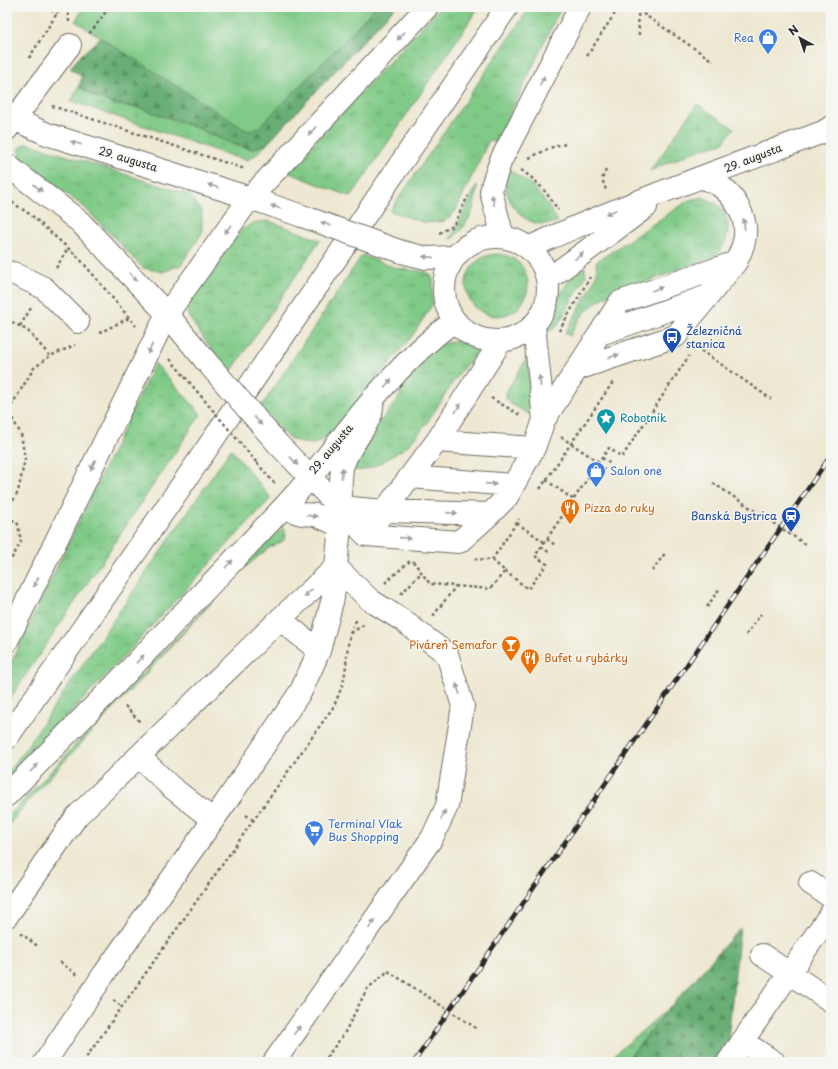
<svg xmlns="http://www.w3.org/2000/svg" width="838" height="1069" font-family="'Playpen Sans',sans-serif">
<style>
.grass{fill:url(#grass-tufts);stroke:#567a59}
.forest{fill:url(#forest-firs);stroke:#4a6c50}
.garden{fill:#80ca87;stroke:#567a59}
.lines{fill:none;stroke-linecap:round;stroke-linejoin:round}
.minor-casing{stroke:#6f6d65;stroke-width:24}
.major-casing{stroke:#6f6d65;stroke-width:24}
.path{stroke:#6f6d65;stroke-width:2.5;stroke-dasharray:3 3;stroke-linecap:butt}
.minor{stroke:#fff;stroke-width:22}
.major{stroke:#fff;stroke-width:22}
.rail-casing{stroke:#2b2b2b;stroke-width:4.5}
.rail{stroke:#f6f6f2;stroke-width:3;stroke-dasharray:9;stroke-linecap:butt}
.minor-bridge-casing{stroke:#6f6d65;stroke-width:24;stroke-linecap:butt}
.path-bridge{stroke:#6f6d65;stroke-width:2.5;stroke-dasharray:3 3;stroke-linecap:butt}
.minor-bridge{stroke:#fff;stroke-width:22}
.oneway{fill:#a0a0a0}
.labels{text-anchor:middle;stroke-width:3;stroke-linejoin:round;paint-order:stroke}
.shop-label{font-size:11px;fill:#366cbe;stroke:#f6f6f2;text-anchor:start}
.street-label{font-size:11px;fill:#2b2b2b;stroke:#f6f6f2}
.transit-label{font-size:11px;fill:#164399;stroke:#f6f6f2;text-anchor:start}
.culture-label{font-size:11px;fill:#0d838f;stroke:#f6f6f2;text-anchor:start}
.food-label{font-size:11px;fill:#c56008;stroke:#f6f6f2;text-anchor:start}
</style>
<defs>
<pattern id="grass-tufts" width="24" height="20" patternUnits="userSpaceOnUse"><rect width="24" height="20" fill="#80ca87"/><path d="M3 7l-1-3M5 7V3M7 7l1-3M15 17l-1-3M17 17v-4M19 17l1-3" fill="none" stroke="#69a46f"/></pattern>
<pattern id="forest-firs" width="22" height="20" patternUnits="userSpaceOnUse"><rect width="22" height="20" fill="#68ae74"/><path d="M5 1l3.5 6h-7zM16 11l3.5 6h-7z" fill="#568e5f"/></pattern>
</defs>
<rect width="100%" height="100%" fill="#f6f6f2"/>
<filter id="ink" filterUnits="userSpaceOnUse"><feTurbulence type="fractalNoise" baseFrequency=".025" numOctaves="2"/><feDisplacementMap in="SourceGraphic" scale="8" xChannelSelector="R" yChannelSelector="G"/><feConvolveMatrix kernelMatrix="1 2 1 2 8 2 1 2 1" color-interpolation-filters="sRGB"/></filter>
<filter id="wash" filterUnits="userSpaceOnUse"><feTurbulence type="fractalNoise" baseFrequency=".012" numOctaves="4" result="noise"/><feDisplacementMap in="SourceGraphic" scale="16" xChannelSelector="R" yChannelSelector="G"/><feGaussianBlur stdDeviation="0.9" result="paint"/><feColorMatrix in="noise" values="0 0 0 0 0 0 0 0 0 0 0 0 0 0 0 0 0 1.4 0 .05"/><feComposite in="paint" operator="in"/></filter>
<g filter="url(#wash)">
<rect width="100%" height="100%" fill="#eee8d2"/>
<path class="grass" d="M440 7H479L351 197 287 172Z
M530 7H561L496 143 489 140 455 212 445 221 426 223 390 211Z
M79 86 92 95 113 104 140 108 197 128 232 144 252 149 268 143 256 155 247 160 234 157 71 101Z
M697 104 734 128 723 143C698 149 674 160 650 171Z
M27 143 190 195 202 212V233L181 265 163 272 143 268 84 207 19 158 18 149Z
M507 168 533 186 549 207 558 222C553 223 547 224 542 224 523 223 509 205 505 187 504 181 506 174 507 168Z
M477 185C476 209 469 225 450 240Z
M703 197C707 199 711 201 715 203 729 212 731 232 723 246 721 251 716 254 712 258L607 296C586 308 581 315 570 336L565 333 593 284 597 272 596 262 689 200Z
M269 221 320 240 231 372 214 353 188 316 187 307 191 299 241 230 256 222Z
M466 285a31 31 0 1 1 62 0a31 31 0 1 1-62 0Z
M362 255 396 268 427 272 431 275 433 280 432 305 413 335 332 433 325 439 314 444 302 443 287 437 261 407Z
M585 267 586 276 557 326 553 330 543 331 555 310 560 295 569 280Z
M454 341C464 343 474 343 481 351 450 374 438 416 410 443 402 451 392 456 382 462 374 467 363 472 354 470L359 453 369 436 398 399 405 380 417 365 440 345Z
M527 358 532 406 529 414 511 404 506 399V392Z
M155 363 201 414 7 703V671Z
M231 449 271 498 13 775 9 776V772Z
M284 528 286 536 283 541 269 548 243 569 35 793 7 827V818L273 535Z
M673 1004 625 1062H606Z"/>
<path class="forest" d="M375 7H395L268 143 252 149 232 144 197 128 140 108 113 104 92 95 79 86 82 77 70 68 81 55 101 37 251 131 258 128 345 40Z
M740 928 728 1038 762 1062H626L673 1004Z"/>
<path class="garden" d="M84 7H375L345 40 258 128 251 131 244 129 75 21Z"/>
</g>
<g filter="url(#ink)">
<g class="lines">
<g class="minor-casing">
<path id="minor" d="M7 116 47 134 250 198 302 216
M7 129 70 45
M7 165 80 222 167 314 205 360
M444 289a52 52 0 1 1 104 0a52 52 0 1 1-104 0Z
M528 248C624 204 724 169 823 132L831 127
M402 252 426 258 454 257
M7 272 13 273 44 288 78 322
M547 280 646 207
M167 314 250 198
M534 325 544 420
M600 334 708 296
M577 369 676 336 736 262C740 253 745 244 745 235 747 216 734 196 719 185 714 182 707 180 702 177
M437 441 534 448
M278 444 366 535 459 542 490 514 507 497 534 448 544 420 620 302 736 262
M410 477 513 485
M310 478C354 422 396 364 454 321
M339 507 385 511 490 514
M283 508 302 514 316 515 340 526
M366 535 437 441 501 341
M280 619 319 651
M139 756 170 786 213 820
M810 883 831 897
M7 916 77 816 280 619 336 567
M762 955 831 1001
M742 1041 774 1062
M45 1062 104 974 226 802 301 691 319 651 333 598 340 526 339 507 342 467 348 453 365 426 371 414 373 398
M274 1062 432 838 447 806 463 706 447 654 402 620 370 600 336 567
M728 1062 831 913"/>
</g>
<g class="major-casing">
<path id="major" d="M250 198 427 7
M503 237 491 192 493 183 501 160 580 7
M7 641 167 314
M7 738 195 466 507 7
M7 795 113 687 283 508 310 478"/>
</g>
<path class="path" d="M46 7 57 14
M68 7 69 22
M633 7 713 61
M89 33 92 31 107 10
M639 35 638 11 640 7
M587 56 619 7
M29 58 61 7
M52 106 245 169
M529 158 555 146 566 144
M521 170C537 180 548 194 558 210
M606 170 602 179 606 190
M7 199 31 215 79 258 136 326
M439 233 453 226 468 196
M56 268 68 248
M7 319 28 331 50 356
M20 326 31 308
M559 331 590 277
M99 333 129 318
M696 347 771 399
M170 359 185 377
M491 398 520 415
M561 437 599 462
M602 458 611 464
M257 463 275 484
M597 465 606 471
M546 480 574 500
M713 483 808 546
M540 489 613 382
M7 511 18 492 25 459 21 434 8 411 34 368 50 356 75 345
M7 516 18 524 21 542 7 566
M517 523 544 542
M547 539 555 545
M541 547 550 553
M492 560 519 519
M413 561 430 584 490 589 505 571 492 560 474 559
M505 571 528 589 547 564 535 556 599 462 609 448 622 457 689 356
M652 571 666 552
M385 583 410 561
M401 594 421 573
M707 607 720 588
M433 616 456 586
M351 633 365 624
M746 635 761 614
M125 706 141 723
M246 815 253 820
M20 933 39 947
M60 962 77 975
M388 971 476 1028
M113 1000 122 1007
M83 1062 334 706C337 698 342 688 344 679 348 660 345 635 358 618
M323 1062 344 1034 367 989 387 972"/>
<use href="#minor" class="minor"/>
<use href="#major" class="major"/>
<g class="rail-casing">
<path id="rail" d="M414 1062 831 455"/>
</g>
<use href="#rail" class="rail"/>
<g class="minor-bridge-casing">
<path id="minor-bridge" d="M302 216 402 252
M205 360 278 444"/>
</g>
<path class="path-bridge" d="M185 377 257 463"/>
<use href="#minor-bridge" class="minor-bridge"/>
</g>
<defs><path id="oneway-solid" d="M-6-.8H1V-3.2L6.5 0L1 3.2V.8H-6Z"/></defs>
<g class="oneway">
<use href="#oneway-solid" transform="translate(401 36) rotate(133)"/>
<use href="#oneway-solid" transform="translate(542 81) rotate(-63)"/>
<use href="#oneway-solid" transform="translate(312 131) rotate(133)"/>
<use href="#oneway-solid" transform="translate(76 143) rotate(-163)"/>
<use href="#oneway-solid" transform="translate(213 186) rotate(-163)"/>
<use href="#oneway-solid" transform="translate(38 188) rotate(39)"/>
<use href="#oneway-solid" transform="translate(493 200) rotate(-102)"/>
<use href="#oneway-solid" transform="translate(276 207) rotate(-161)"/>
<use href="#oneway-solid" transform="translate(611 212) rotate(158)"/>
<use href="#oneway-solid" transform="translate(326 224) rotate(-160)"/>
<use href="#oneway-solid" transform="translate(744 224) rotate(-99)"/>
<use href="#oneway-solid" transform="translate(228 229) rotate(126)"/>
<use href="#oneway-solid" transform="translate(579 256) rotate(-37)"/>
<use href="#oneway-solid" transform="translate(428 257) rotate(-175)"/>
<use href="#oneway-solid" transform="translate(133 277) rotate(46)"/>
<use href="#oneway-solid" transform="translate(657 289) rotate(-20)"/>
<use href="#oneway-solid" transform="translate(150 349) rotate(116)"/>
<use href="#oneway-solid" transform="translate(614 356) rotate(-18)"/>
<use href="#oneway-solid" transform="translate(540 381) rotate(-96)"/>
<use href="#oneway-solid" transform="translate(388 383) rotate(-48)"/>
<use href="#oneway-solid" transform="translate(458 408) rotate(-58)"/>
<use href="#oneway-solid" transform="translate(258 421) rotate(49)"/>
<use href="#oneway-solid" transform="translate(294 461) rotate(47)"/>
<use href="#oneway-solid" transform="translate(93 465) rotate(116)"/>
<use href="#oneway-solid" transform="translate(342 473) rotate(-84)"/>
<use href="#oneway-solid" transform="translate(491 484) rotate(4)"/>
<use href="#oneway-solid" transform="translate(452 513) rotate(2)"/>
<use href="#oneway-solid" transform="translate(312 516) rotate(7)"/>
<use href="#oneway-solid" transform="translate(405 538) rotate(4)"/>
<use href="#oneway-solid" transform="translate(229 564) rotate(-46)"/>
<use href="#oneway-solid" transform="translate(36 582) rotate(116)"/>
<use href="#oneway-solid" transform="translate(308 593) rotate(137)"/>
<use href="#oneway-solid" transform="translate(140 659) rotate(-47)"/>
<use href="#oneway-solid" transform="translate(458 689) rotate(-108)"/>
<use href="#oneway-solid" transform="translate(34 768) rotate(-46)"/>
<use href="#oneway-solid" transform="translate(443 815) rotate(-66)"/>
<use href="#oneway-solid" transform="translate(372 924) rotate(-55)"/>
<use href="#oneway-solid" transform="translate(297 1030) rotate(-54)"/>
</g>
</g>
<defs>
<g id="shop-pin" transform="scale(1)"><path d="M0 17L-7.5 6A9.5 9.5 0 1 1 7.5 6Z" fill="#3f7fe0" stroke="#f6f6f2"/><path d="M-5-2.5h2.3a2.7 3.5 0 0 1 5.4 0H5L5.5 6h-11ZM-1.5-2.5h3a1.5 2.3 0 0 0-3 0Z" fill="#fff"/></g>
<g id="bus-pin" transform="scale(1)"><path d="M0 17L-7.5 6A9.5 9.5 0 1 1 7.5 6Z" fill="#1a4fb4" stroke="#f6f6f2"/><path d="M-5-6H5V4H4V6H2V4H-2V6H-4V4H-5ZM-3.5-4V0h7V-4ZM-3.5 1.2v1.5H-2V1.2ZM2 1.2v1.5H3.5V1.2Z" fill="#fff"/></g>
<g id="sight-pin" transform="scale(1)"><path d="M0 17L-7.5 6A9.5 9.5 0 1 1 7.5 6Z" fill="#0f9aa8" stroke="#f6f6f2"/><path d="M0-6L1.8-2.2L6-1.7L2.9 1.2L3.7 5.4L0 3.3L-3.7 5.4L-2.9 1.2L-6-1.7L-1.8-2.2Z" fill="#fff"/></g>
<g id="restaurant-pin" transform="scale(1)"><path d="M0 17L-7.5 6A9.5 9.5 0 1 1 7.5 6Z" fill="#e8710a" stroke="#f6f6f2"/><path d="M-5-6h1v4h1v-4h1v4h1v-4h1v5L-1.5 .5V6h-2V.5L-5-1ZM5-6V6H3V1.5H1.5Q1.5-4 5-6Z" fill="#fff"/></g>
<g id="station-pin" transform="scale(1)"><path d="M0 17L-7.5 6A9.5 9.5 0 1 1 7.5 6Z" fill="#1a4fb4" stroke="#f6f6f2"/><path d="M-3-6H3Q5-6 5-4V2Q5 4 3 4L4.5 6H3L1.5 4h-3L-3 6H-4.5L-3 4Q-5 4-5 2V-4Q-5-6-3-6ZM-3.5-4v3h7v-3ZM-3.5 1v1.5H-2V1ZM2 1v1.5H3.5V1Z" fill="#fff"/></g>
<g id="bar-pin" transform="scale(1)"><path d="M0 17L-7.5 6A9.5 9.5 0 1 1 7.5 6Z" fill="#e8710a" stroke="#f6f6f2"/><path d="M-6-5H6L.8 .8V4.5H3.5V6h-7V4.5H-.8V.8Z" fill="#fff"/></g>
<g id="supermarket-pin" transform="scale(1)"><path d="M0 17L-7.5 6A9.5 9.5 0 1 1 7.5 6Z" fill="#3f7fe0" stroke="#f6f6f2"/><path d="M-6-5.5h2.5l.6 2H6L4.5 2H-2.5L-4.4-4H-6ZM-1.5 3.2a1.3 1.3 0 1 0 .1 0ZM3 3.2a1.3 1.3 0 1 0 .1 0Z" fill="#fff"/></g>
</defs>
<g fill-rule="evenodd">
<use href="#shop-pin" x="768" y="38"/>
<use href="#bus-pin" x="672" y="337"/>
<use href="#sight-pin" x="606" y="418"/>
<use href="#shop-pin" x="596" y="471"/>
<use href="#restaurant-pin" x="570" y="508"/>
<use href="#station-pin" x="791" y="516"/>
<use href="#bar-pin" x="511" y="645"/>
<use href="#restaurant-pin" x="530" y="658"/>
<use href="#supermarket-pin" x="314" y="830"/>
</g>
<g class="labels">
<g class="shop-label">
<text x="754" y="42" text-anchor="end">Rea</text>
<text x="610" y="475">Salon one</text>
<text x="328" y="828">Terminal Vlak<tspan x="328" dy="13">Bus Shopping</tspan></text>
</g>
<g class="street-label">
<text transform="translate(753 158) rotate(-21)" y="4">29. augusta</text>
<text transform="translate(128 159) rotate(17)" y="4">29. augusta</text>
<text transform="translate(331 449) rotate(-50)" y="4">29. augusta</text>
</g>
<g class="transit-label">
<text x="686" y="335">Železničná<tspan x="686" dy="13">stanica</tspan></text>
<text x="777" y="520" text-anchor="end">Banská Bystrica</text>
</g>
<g class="culture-label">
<text x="620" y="422">Robotník</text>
</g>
<g class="food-label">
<text x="584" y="512">Pizza do ruky</text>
<text x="497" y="649" text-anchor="end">Piváreň Semafor</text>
<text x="544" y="662">Bufet u rybárky</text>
</g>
</g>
<rect width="838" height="1069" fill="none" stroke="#f6f6f2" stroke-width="24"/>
<g transform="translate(800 38) rotate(320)" stroke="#f6f6f2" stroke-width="3" paint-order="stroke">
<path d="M0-3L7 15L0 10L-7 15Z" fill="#2b2b2b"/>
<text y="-6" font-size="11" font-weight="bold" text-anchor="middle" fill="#2b2b2b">N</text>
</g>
</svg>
